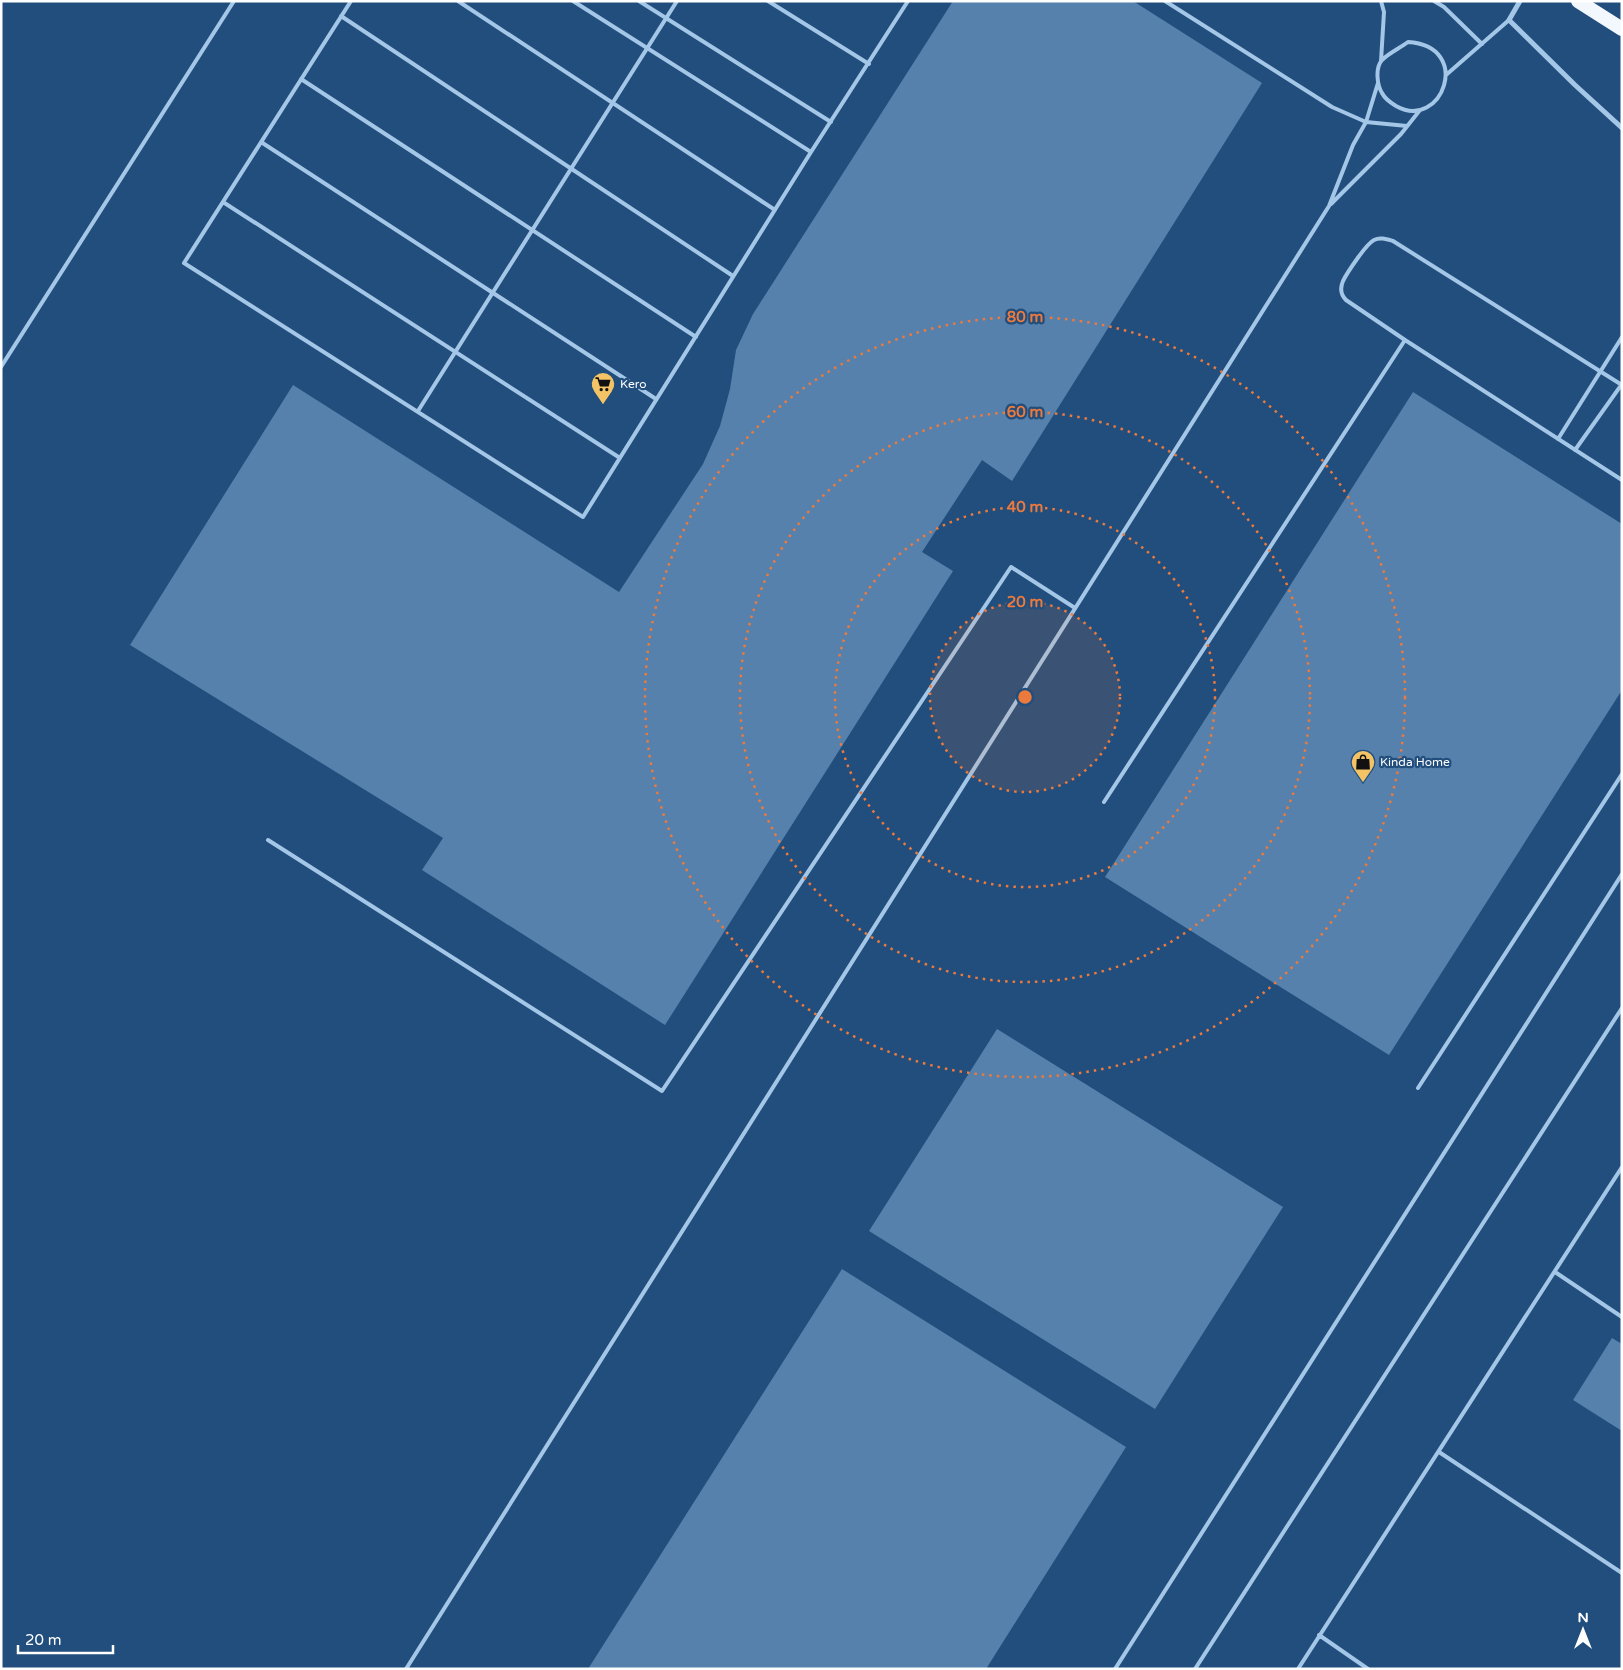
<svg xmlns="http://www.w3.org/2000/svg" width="1623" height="1670" font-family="'Varela Round',sans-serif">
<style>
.building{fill:#5581ac}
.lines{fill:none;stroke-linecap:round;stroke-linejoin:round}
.service{stroke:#a4c6e7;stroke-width:4}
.minor{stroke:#a4c6e7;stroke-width:5}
.trunk{stroke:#f2f8fe;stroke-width:14}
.ring{fill:none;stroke:#ed7a3d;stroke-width:2.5;stroke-dasharray:2.5 5}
.labels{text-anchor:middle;stroke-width:4.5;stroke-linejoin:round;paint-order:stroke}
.poi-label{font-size:12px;fill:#fff;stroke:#214e7d;text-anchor:start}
.centre{fill:#ed7a3d;stroke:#214e7d;stroke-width:2.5}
.ring-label{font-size:15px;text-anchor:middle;font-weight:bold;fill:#ed7a3d;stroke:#214e7d;stroke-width:4.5;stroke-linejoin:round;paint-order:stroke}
</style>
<rect width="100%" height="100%" fill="#214e7d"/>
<path class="building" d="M953 1H1133L1262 83 1012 481 982 460 922 552 953 571 665 1025 422 870 443 838 130 645 293 385 619 592 703 464 720 426 730 389 736 350 753 314Z
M1413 392 1622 524V690L1389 1055 1105 877Z
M997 1029 1283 1207 1155 1409 869 1231Z
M842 1269 1126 1447 986 1669H588Z
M1612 1338 1622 1344V1431L1573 1400Z"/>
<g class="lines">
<path class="service" d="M351 1 184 263 583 517 811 152 908 1
M458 1 775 210
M573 1 811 152
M639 1 831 122
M768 1 869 64
M1165 1 1332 107 1366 122 1407 126
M1434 1 1444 7 1482 44
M341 16 733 276
M1408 42C1474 46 1442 132 1396 106 1391 103 1385 99 1382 93 1377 85 1375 68 1382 60 1389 53 1400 48 1408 42Z
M1381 61 1384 12 1381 1
M1446 75 1509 20
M301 79 696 337
M261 142 656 399
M223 202 620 458
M1331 204 1401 134 1420 110
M1 367 234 1
M1622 385 1393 241C1386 239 1380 237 1374 240 1366 244 1347 273 1343 281 1340 288 1341 295 1346 300L1405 340 1622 480
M418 411 677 1
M1558 439 1622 337
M1575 450 1622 384
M1104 802 1405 340
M268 840 662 1091 1011 567 1075 608
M1418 1088 1622 774
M1555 1272 1622 1317
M1439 1452 1622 1573
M1319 1635 1368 1669
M406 1669 1329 206 1353 145 1366 122 1378 83
M1115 1669 1622 874
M1195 1669 1622 1008
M1298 1669 1622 1167"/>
<path class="minor" d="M1520 1 1509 20 1575 85 1622 128"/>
<path class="trunk" d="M1578 1 1622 29"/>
</g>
<circle cx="1025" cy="697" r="95" fill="#ed7a3d" fill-opacity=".12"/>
<g class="ring">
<circle cx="1025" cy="697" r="95"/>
<circle cx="1025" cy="697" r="190"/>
<circle cx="1025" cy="697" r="285"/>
<circle cx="1025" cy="697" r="380"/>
</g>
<defs>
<g id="supermarket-pin" transform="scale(1.25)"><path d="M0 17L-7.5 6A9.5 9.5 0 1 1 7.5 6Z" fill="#f3c365" stroke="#214e7d"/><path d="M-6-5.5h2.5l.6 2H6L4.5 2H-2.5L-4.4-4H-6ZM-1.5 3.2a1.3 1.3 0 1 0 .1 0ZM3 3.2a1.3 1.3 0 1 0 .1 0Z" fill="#111"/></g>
<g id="shop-pin" transform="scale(1.25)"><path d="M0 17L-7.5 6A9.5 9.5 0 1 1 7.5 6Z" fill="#f3c365" stroke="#214e7d"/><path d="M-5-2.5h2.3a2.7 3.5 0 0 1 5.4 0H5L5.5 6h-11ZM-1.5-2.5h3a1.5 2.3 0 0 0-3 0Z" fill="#111"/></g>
</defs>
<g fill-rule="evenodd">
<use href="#supermarket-pin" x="603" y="384"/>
<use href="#shop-pin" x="1363" y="762"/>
</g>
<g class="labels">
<g class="poi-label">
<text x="620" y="388">Kero</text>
<text x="1380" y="766">Kinda Home</text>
</g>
</g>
<circle cx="1025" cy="697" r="8" class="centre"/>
<g class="ring-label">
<text x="1025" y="322">80 m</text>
<text x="1025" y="417">60 m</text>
<text x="1025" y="512">40 m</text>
<text x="1025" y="607">20 m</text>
</g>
<rect width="1623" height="1670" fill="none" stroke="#ffffff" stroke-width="5"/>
<g transform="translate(1583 1630)" stroke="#214e7d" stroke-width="4" paint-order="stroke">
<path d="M0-4L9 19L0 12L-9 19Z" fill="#ffffff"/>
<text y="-8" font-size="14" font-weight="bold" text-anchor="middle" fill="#ffffff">N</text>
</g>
<path d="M18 1645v8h95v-8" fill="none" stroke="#ffffff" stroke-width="2.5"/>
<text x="25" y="1645" font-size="15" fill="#ffffff" stroke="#214e7d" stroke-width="4" paint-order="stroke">20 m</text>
</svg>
